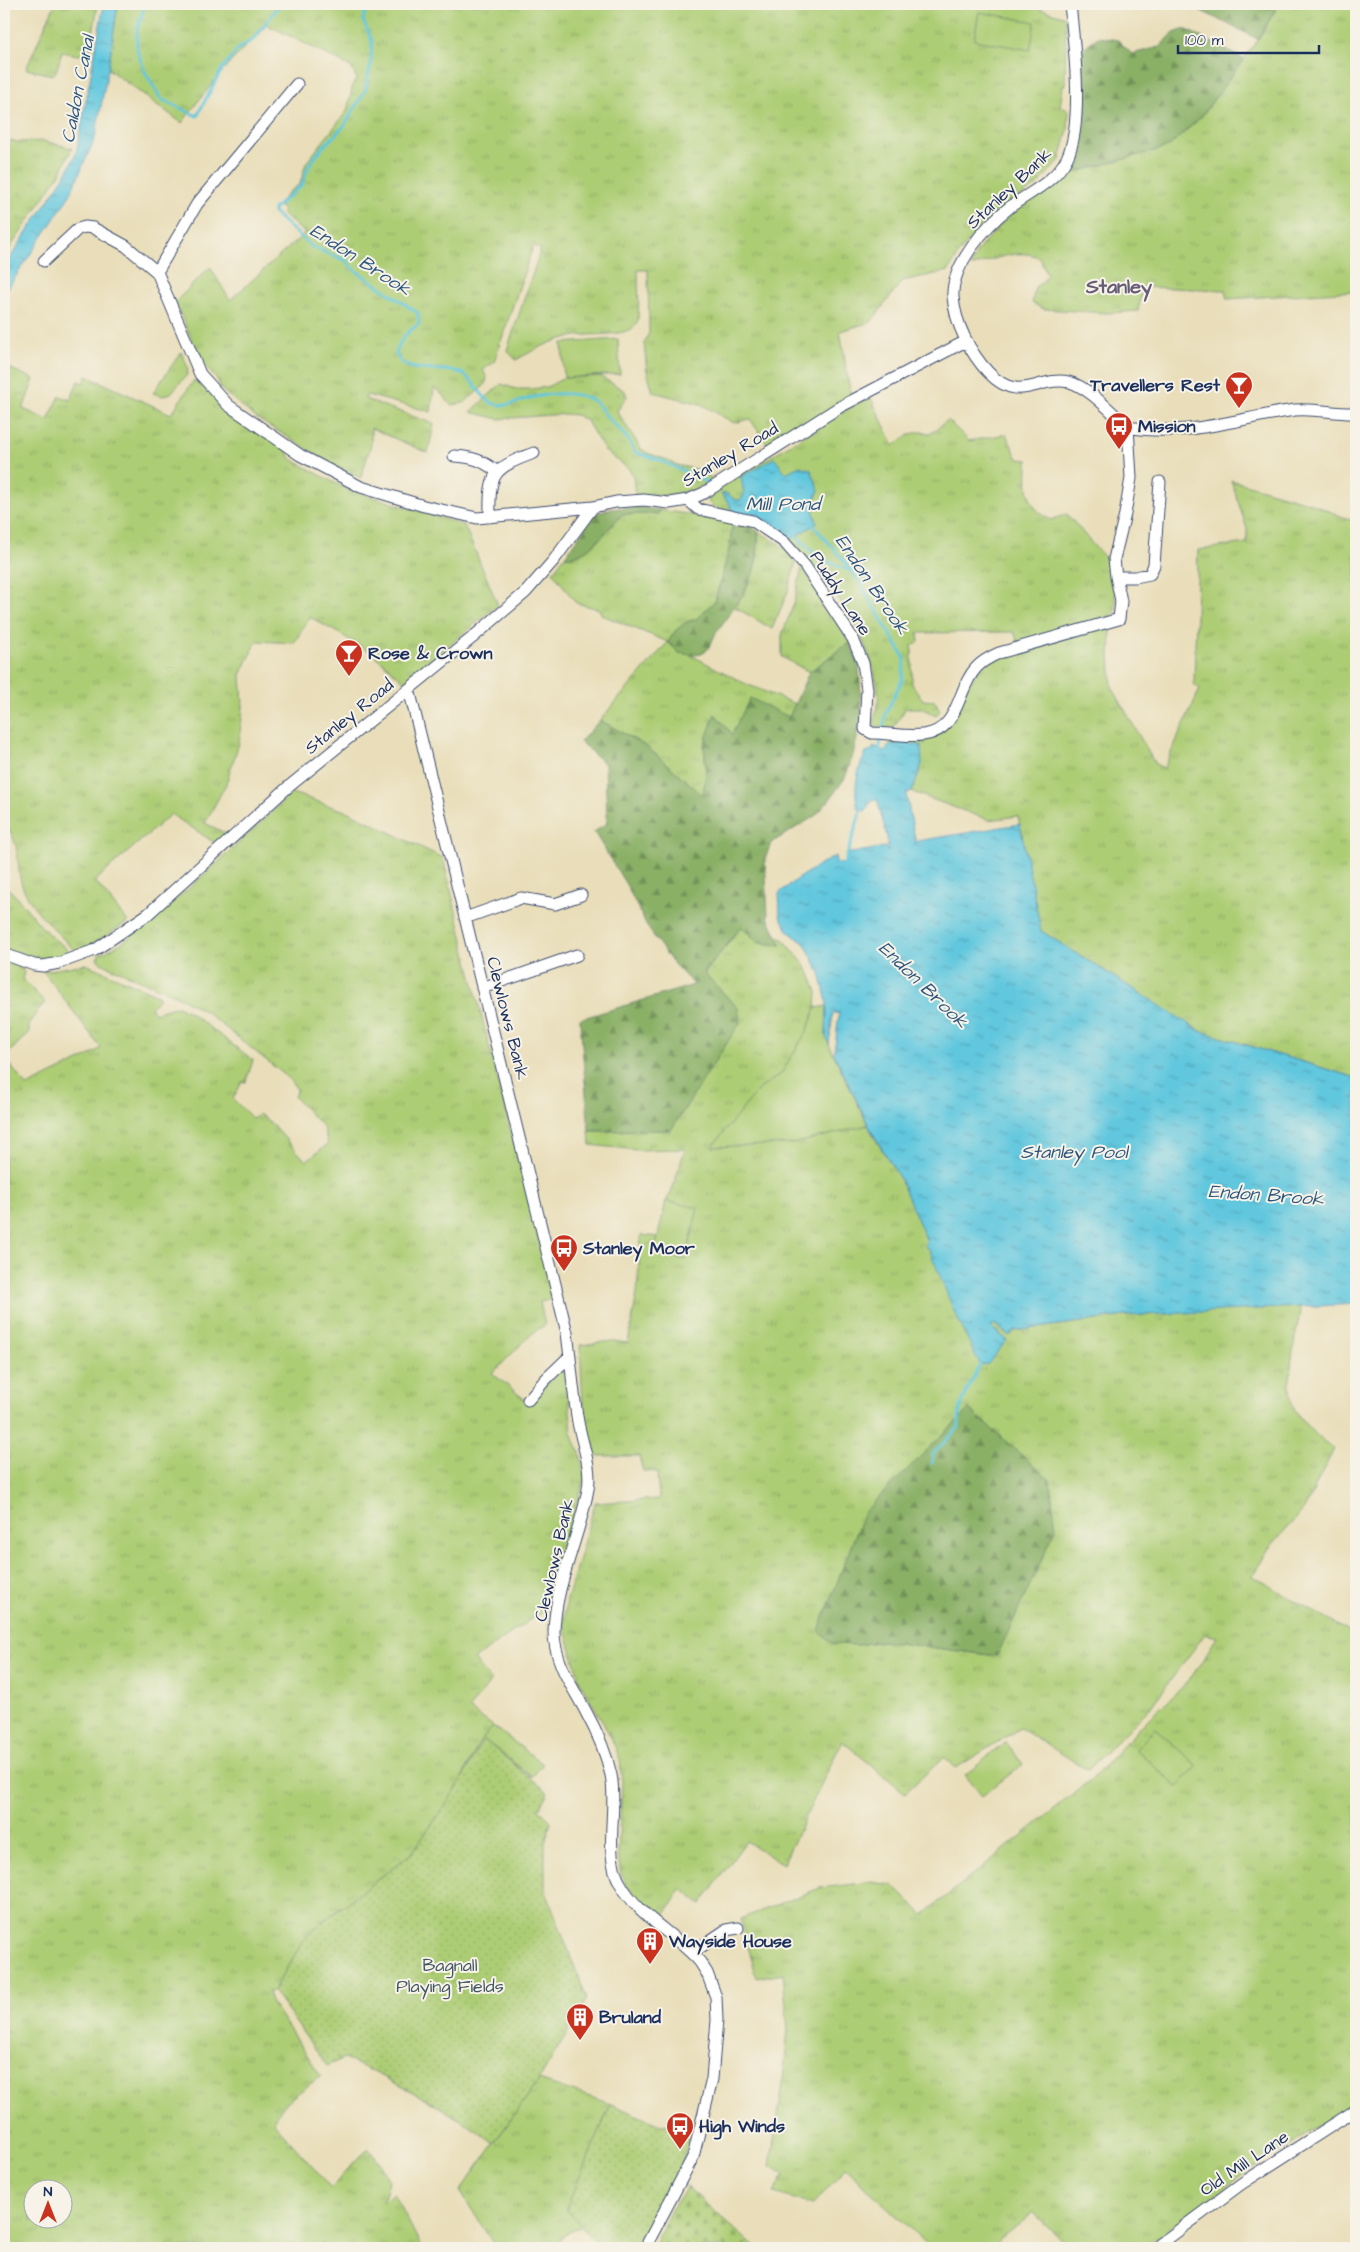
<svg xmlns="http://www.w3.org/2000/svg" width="1360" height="2252" font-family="'Architects Daughter',sans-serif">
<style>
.grass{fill:url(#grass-tufts);stroke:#647e6a;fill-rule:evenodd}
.forest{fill:url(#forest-firs);stroke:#527062}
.cemetery{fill:url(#cemetery-stones);stroke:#647e6a}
.park{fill:url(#park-dots);stroke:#647e6a}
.pitch{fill:#adcd75;stroke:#647e6a}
.water{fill:url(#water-ripples);stroke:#3e7b9e}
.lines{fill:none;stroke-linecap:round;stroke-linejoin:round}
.stream{stroke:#61c7de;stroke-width:3}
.minor-casing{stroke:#3a496c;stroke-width:13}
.minor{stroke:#fff;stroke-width:11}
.labels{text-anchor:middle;stroke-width:4;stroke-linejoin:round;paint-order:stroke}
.street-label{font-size:18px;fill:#1b2f5e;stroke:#f7f3e8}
.poi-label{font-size:18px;font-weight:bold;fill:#1b2f5e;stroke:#f7f3e8;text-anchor:start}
.park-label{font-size:18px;fill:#405664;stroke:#f7f3e8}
.water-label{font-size:19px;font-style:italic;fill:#2c557e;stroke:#f7f3e8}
.quarter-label{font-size:20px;font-weight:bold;fill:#665c77;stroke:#f7f3e8}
</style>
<defs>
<pattern id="grass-tufts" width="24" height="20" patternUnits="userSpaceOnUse" patternTransform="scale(1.25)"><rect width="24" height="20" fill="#adcd75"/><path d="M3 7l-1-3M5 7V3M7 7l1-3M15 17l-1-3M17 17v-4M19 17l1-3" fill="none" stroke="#94b068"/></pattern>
<pattern id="forest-firs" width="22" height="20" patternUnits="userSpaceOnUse" patternTransform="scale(1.25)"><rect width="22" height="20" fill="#8ab066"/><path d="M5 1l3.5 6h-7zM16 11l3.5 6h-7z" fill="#709057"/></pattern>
<pattern id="cemetery-stones" width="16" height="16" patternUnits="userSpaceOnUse" patternTransform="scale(1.25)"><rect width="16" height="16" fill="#adcd75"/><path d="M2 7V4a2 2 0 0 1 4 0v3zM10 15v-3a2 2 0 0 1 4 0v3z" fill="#94b068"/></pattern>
<pattern id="park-dots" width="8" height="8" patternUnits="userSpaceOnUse" patternTransform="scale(1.25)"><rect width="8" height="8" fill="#adcd75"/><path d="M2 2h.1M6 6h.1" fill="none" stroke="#94b068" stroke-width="1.8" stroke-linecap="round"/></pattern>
<pattern id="water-ripples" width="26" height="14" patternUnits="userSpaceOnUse" patternTransform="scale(1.25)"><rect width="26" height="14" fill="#61c7de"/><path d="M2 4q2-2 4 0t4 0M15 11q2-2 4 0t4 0" fill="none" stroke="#4fa2b7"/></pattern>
</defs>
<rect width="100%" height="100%" fill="#f7f3e8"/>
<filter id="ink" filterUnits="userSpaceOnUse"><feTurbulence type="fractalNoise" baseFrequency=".02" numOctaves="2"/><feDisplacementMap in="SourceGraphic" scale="10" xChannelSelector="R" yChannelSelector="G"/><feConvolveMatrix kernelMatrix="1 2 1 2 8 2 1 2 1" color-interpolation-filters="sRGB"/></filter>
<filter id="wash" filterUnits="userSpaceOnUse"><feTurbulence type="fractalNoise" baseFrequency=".0096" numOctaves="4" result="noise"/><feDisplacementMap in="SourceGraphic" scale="20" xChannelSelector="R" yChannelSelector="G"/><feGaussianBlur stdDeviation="1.12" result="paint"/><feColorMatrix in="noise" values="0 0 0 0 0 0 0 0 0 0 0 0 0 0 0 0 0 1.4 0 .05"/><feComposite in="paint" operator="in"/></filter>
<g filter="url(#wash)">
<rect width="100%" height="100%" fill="#e9deb9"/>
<path class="grass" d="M55 4H98L89 57 62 52 56 72 53 75 26 69Z
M118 4H1025L1066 17 1065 85H1063L1060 107 1069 110 1068 129 1060 160 1037 185 985 222 959 253 949 271 902 281 871 322 840 331 851 397 768 445 750 419 734 423 701 404 653 392 647 371 644 343 649 333 648 270H638C638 280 640 316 637 323 632 336 599 334 587 335 559 336 539 347 516 360L507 350 541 249 533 246 494 362 483 370 487 378 485 385 464 403 451 405 443 395 434 388 431 412 367 395 365 399 434 424 428 453 371 428V444L361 478 335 466 256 418 221 389 218 381 201 360 175 302 210 267 230 300 305 233 282 214 283 209 277 205 289 192 300 184 306 163 347 111 353 84 357 79 351 67 266 24C261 36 250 41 242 50 220 73 200 98 182 123L108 69Z
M1279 4H1356V291L1227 299 1225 290 1143 287 1138 311 1109 313 1044 309 1032 303 1035 287 1043 282 1047 275 1040 258C1019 247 993 260 971 267L977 251 1017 207 1039 196 1062 176 1168 147 1200 118 1257 41Z
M11 140 17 142 43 141 72 148 61 172 4 257V161Z
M181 352 188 368 187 375 171 393 163 396 153 393Z
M4 366 34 379 23 409 48 420 60 396 71 400 78 381 84 383 87 376 171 414 194 380 236 416 287 450 291 459 344 488 464 525 498 605 405 682 371 652 310 617 294 643 257 641 241 675 243 707 239 743 226 784 205 823 227 834 215 843 171 814 95 881 128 922 81 951 74 950C57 932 35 913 24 890 14 869 23 841 4 825Z
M600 376 625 391 627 396 617 411 641 449 647 453 665 459 676 465 700 470 714 480C685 496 667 497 635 495L633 476 629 469 605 451 586 420 576 415 564 414 499 419 471 412 501 384 516 389H530L547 387 564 378Z
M870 396 894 446C904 437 917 428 930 434L948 420 969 441 1006 434 1018 459 1028 460C1028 487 1023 505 1051 520L1067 514C1081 529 1094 549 1110 561L1115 585 1116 610 1111 616 1097 622 1018 642 1014 632 918 633 919 642 912 646V684L923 700 935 701 940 710 936 716 921 708H906L893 728 881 729 875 726C873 717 877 713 878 704 879 699 878 690 877 685 867 628 828 582 790 540L817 523 812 506 819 490 800 466 744 494 741 500H735L726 493 721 494 729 503 733 514 716 508 709 503V498L714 491Z
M1231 480 1304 501 1356 522V1078L1200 1031 1041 931 1018 816 989 820 912 792 922 764 903 743 890 745 891 736 937 734 978 670 989 661 1103 626 1111 628 1110 655 1112 687 1155 764 1164 768 1200 689 1194 684 1198 550 1247 543V529Z
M660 510 733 521 729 550 715 601 696 619 686 622 679 653 689 654 744 683 795 704 789 718 732 735 715 714 704 745 706 772 703 796 647 747 600 720 668 642 602 615 599 609 576 603 553 572 565 556C586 560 609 528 622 514H657Z
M758 531 783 547 796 562 787 594 772 629 735 607C753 579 759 564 758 531Z
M802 567 850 642 809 672 782 657V635L794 603Z
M292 793 351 813 443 858 481 1014 554 1299 540 1302 545 1325C524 1337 511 1357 492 1373L529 1403 566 1363 572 1435 580 1452 585 1476 547 1608 474 1659 491 1681 469 1709 493 1726 478 1745 457 1788 412 1853 308 1933 273 1991 268 1992 271 2002 321 2076 286 2102 273 2122 331 2188 356 2160 369 2149 380 2163 389 2181 383 2202 394 2193 422 2248H4V960L21 967 24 973 22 979 45 1002 29 1023V1032L4 1058 27 1086 89 1056 101 1048 43 971 86 964 158 995 159 999 151 1007 154 1013 178 1006 189 1012 253 1060 246 1082H242L233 1099 253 1119 259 1114 271 1123 306 1161 328 1144 323 1127 294 1097 297 1089 286 1076 206 1012 179 997 101 963 97 958 100 953C129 950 263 820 292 793ZM32 2190H62V2220H32Z
M4 886C20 896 36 924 52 937 58 943 65 945 69 953 57 971 19 954 4 949Z
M741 927 781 944 777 936 784 940 804 964 810 974 817 992 816 1008 807 1031 781 1074 758 1090 793 1144 868 1125C877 1145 892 1162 901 1181 929 1242 951 1305 980 1365L1007 1340 990 1327 994 1324 1010 1336 1014 1331 1125 1316 1301 1306C1297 1330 1283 1389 1294 1408 1303 1425 1319 1438 1334 1449L1304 1509 1269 1548 1253 1576 1356 1636V2102L1251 2169 1142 2248H1070L1033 2212 989 2248H931L845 2168 813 2205 774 2193 785 2174 770 2166 782 2090 788 2030 783 1973 757 1978 740 1919 820 1888 871 1882 892 1885 923 1915 1094 1777 1146 1721 1189 1681 1217 1637 1205 1634 1150 1708 1088 1770 1020 1728 956 1768 944 1757 905 1793 842 1741 783 1864 746 1841 701 1904 681 1889 662 1919 626 1886 620 1871 618 1854 622 1783 620 1759 611 1737 580 1682 563 1622 567 1600 595 1503 659 1499 657 1472 643 1471 639 1456H593L584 1425 580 1345 613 1341 628 1343 637 1293 641 1235 658 1237 654 1253 697 1209 666 1201 671 1193 685 1149 637 1150 590 1145 589 1131 671 1130 738 1008 704 974ZM969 1409 999 1436 997 1656 883 1641 857 1645Z
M539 2080 611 2104 567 2209 581 2226 563 2236 555 2248H496L460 2191Z"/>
<path class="forest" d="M1187 4H1279L1258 39Z
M1185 29 1244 59 1200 118 1168 147 1062 176C1083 147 1087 128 1084 92 1083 81 1079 68 1080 57 1081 48 1091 42 1098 37L1118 40 1132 54 1159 47 1174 33Z
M636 507 660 510 658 514H622C609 528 586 560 565 556L595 514 610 509Z
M733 521 743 522 758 531C759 584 741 594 715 635 712 640 710 648 705 652 699 657 686 654 679 653L668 642 675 631 686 622 696 619 715 601 729 550Z
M850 642 859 666 862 718 853 755 845 778 828 802 815 816 771 843 765 859 768 917 781 945 759 943 741 927 704 973 738 1008 740 1023 671 1130 589 1131 580 1019 694 985 672 962 648 928 627 886 594 832 607 823 605 764 580 742 600 720 647 747 703 795 706 772 704 745 715 714 732 734 750 698 789 717 809 672Z
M969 1409 1050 1480 1056 1529 997 1656 883 1641 857 1645 832 1644 819 1630 864 1512Z"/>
<path class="cemetery" d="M687 2187 756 2248H654L669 2213Z"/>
<path class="park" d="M483 1739 548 1792 539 1809 551 1821 545 1843V1889L587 1999 539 2080 494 2143C447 2108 397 2083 344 2058L327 2066 273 1991 308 1933 412 1853 457 1788Z
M611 2104 660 2125 673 2124 681 2128 689 2141 679 2174 636 2248H601L566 2209Z"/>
<path class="pitch" d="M979 12 1035 22 1030 50 974 40Z
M618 339 620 374 564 378 562 343Z
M827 1006 826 1036 829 1045 868 1125 793 1144 712 1147 758 1090 781 1074 807 1031 816 1008Z
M666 1201 698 1208 686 1260 654 1253Z
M493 1726 543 1764 532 1777 483 1739Z
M1155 1728 1197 1766 1177 1787 1136 1749Z
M1006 1742 1023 1764 982 1796 965 1775Z"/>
<path class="water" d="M104 4H118L108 69 95 138 70 195 4 294V267L67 172 76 154Z
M774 458 786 473 800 466 811 470 819 490 812 506 817 523 790 540 733 514 729 503 721 494 726 493 735 500H741L744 494 741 477Z
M903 743 921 745 922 764 912 792 906 794 916 843 917 841 1020 824 1041 931 1200 1031 1356 1078V1304L1125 1316 1014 1331 1010 1336 994 1324 991 1327 1007 1340 988 1364 980 1365 954 1311 929 1249 926 1248 925 1243 927 1241 900 1179 871 1130 834 1054 839 1014 833 1013 829 1045 826 1036 827 1002 820 973 805 944 789 932 780 916 779 893 803 875 835 856 836 862 842 864 846 862V854L885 847 888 852 887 837 877 799 872 800 865 811 858 808C853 790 857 770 866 753L873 750V747L885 751 890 745Z"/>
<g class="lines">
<path class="stream" d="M145 4 137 30V50L145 72 161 99 197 116 222 69 238 49 254 39 280 4
M373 4 365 13 363 20 372 41 371 63 365 91 344 126 322 148 309 165 302 185 274 209V213L312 247 347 261 352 268 418 313 419 324C407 332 399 340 396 354 405 377 439 366 458 372 475 377 481 403 499 405 511 407 523 399 535 397 552 393 581 391 595 402 600 406 603 412 607 417 620 430 627 435 635 452L659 460 697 477 711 485
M812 524 846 563 858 580 905 659 902 680 886 713 879 751
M794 534 819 558 851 571
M844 865 862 807
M932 1463 933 1454 959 1427C957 1404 970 1386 980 1365"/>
</g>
</g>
<g filter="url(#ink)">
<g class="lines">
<g class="minor-casing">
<path id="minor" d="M1070 4C1074 43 1084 123 1067 158 1055 182 1030 192 1010 207 986 225 951 266 953 297 955 323 970 353 988 372 1020 406 1039 375 1069 382 1089 387 1113 414 1128 427
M44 261 78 229 85 227 93 228 126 246 157 272 200 374 228 405 300 455 361 487 424 506 477 518 593 507 616 502 644 500 669 503 688 500 704 493 838 408 966 341
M157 272 197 204 297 84
M1128 427C1188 438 1237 418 1295 410 1315 408 1336 414 1356 413
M454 456C472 457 483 460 497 472
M688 500 698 509 753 521 784 542 805 566 853 639 863 663 867 689 865 729 872 733C888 733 906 737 923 735 960 731 957 688 976 668 982 661 990 657 999 653L1119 619 1121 601 1116 577 1114 559 1125 514 1131 478 1128 427
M490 517C489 473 493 468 534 453
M1116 577H1135L1150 574 1154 565 1160 482
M409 689 567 1333C571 1362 573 1393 578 1422 582 1444 592 1467 588 1489 580 1536 555 1584 554 1632 554 1662 573 1687 586 1712 597 1732 606 1752 611 1775 618 1808 603 1854 620 1883 638 1916 675 1934 700 1962L707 1973 716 1997 717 2020 712 2079 693 2157 645 2248
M465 918 521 898 555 904 581 895
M4 954 34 965 43 966 59 963 95 950 148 914 287 788 472 638 526 592 554 560 593 507
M482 988 577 955
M528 1400 546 1379 570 1356
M692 1953 726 1930 738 1928
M1155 2248 1241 2184 1356 2110"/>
</g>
<use href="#minor" class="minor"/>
</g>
</g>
<defs>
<g id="bar-pin" transform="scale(1.4375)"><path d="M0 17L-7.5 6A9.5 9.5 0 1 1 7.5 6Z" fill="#c8321e" stroke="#f7f3e8"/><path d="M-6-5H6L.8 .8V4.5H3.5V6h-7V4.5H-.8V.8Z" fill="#fff"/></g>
<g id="bus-pin" transform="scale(1.4375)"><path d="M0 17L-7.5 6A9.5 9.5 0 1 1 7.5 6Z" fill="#c8321e" stroke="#f7f3e8"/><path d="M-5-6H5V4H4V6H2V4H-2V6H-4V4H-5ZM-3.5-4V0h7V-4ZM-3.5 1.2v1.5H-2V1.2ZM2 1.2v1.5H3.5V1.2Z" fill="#fff"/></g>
<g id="building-pin" transform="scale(1.4375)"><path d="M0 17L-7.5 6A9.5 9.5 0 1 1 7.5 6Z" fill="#c8321e" stroke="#f7f3e8"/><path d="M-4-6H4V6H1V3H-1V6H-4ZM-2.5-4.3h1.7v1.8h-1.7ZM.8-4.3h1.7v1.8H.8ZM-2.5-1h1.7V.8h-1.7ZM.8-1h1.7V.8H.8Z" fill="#fff"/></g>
</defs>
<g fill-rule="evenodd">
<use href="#bar-pin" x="1239" y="385"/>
<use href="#bus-pin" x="1119" y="426"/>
<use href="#bar-pin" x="349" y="653"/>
<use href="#bus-pin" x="564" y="1248"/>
<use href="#building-pin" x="650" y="1941"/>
<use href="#building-pin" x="580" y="2017"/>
<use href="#bus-pin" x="680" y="2126"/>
</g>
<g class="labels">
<g class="street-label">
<text transform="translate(1009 188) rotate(-43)" y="6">Stanley Bank</text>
<text transform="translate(730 454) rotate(-31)" y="6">Stanley Road</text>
<text transform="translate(841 593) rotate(57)" y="6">Puddy Lane</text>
<text transform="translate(349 716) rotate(-39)" y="6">Stanley Road</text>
<text transform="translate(508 1018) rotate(76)" y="6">Clewlows Bank</text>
<text transform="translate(554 1560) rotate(-77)" y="6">Clewlows Bank</text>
<text transform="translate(1244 2163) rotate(-34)" y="6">Old Mill Lane</text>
</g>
<g class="poi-label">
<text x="1220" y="391" text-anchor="end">Travellers Rest</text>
<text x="1138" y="432">Mission</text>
<text x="368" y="659">Rose &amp; Crown</text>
<text x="583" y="1254">Stanley Moor</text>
<text x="669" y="1947">Wayside House</text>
<text x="599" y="2023">Bruland</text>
<text x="699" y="2132">High Winds</text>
</g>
<g class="park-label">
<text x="450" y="1971">Bagnall<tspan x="450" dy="21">Playing Fields</tspan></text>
</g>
<g class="water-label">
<text transform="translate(77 89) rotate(-79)" y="7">Caldon Canal</text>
<text transform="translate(361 259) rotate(33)" y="7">Endon Brook</text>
<text x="783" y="510">Mill Pond</text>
<text transform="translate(873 584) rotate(56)" y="7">Endon Brook</text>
<text transform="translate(924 984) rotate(44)" y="7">Endon Brook</text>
<text x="1074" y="1158">Stanley Pool</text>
<text transform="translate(1266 1194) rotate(4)" y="7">Endon Brook</text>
</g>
<g class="quarter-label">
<text x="1119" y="293">Stanley</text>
</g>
</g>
<rect width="1360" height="2252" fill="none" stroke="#f7f3e8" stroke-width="20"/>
<g transform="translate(48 2204)"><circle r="24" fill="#f7f3e8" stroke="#9fa5b1"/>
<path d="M0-4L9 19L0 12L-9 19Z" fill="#c8321e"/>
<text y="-8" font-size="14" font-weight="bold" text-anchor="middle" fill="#1b2f5e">N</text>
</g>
<path d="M1178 45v8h141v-8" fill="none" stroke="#1b2f5e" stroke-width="2.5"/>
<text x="1185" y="45" font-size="15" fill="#1b2f5e" stroke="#f7f3e8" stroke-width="4" paint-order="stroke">100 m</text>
</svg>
